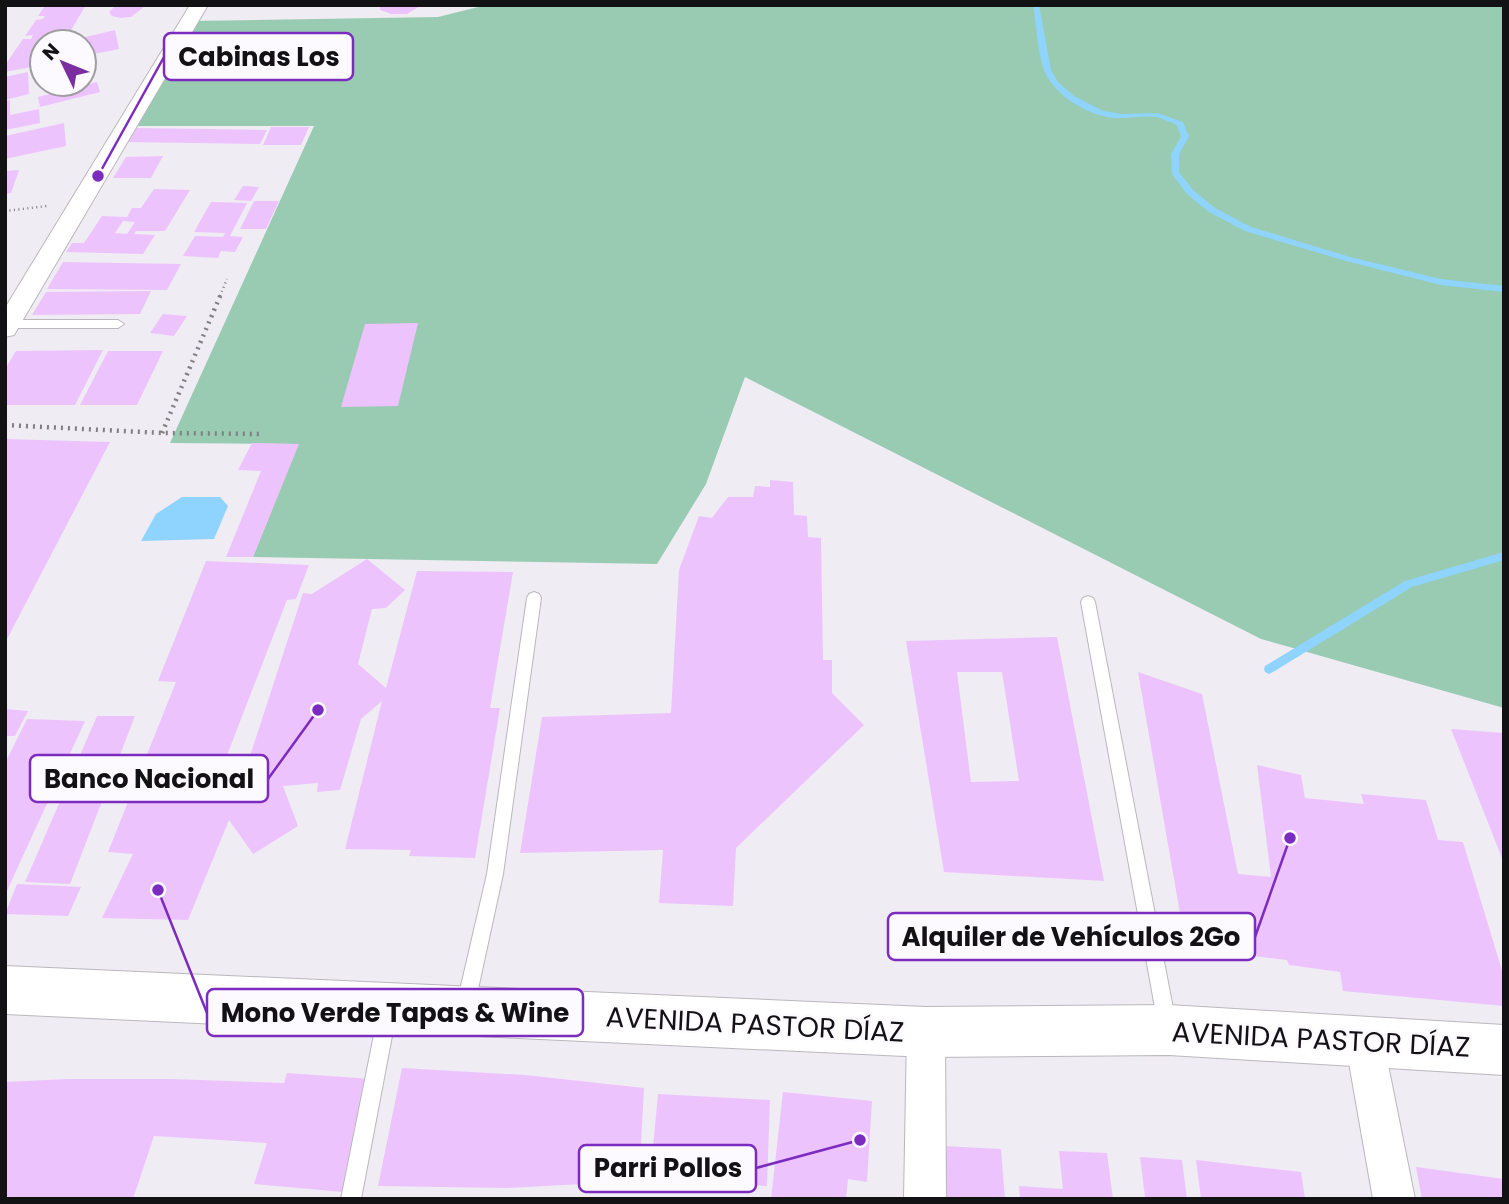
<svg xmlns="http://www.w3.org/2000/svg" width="1509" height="1204" font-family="Poppins,sans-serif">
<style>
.green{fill:#99cbb3}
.water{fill:#8ed4fe}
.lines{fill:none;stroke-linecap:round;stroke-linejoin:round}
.stream{fill:#8ed4fe;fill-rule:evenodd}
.building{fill:#edc3fd;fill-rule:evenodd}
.lane-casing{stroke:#bab7bd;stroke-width:2}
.street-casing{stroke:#bab7bd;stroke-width:2}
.secondary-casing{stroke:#bab7bd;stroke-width:2}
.path-far1{stroke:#807e82;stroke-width:2.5;stroke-dasharray:1 3.5;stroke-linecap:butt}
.path{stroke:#807e82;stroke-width:4.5;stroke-dasharray:2 5;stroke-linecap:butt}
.lane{fill:#fff;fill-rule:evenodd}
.street{fill:#fff;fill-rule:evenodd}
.secondary{fill:#fff;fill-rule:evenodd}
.labels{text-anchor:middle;stroke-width:5;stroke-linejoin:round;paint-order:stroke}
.near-street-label{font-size:28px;fill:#121113;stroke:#fcfafe}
.leader{fill:none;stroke:#7b2cbf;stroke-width:2.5}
.callout-dot{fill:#7b2cbf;stroke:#fcfafe;stroke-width:2.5}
.callout{fill:#fcfafe;stroke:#7b2cbf;stroke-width:2.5}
.callout-label{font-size:26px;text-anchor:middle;font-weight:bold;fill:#121113}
</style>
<rect width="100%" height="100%" fill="#f0ecf3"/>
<path class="green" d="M486 5H1504V708L1261 639 745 377 706 484 657 564 253 557 298 444 170 443 314 126H126L190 21 438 17Z"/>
<path class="water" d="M182 497H220L228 506 214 539 141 541 156 514Z"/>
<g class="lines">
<path class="stream" d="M1033 5H1039L1051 70 1058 82 1074 96 1103 111 1122 114 1157 113 1183 122 1189 137 1179 154V172L1193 190 1215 208 1251 227 1350 257 1441 279 1504 286V292L1441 285 1346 261 1245 231 1209 212 1187 194 1172 174 1171 154 1181 137 1177 125C1170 122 1164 119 1157 117 1142 115 1127 119 1113 118 1087 115 1054 95 1044 70 1037 50 1037 26 1033 5Z
M1504 552V560L1412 587 1273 672 1269 674 1265 672 1264 669 1265 666 1405 581Z"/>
</g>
<path class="building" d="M53 5H86L64 42H42V65L5 72V65L23 39H31L33 35 25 36 36 20 43 19 45 16H38L44 7Z
M116 5H143L144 7 131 17 120 18 112 16 109 12Z
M380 5H422L407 14H391L380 10Z
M115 30 119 49 84 56V42H65Z
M28 72 29 94 5 100V77Z
M97 82 100 92 40 107 38 97Z
M10 100V115L39 109 40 123 5 130V101Z
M64 123 66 146 5 159V136Z
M271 127H309L301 145H263Z
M136 128 267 130 260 144 127 142Z
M163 156 151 178H113L126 157Z
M19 170 11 193 5 194V171Z
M243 186 259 187 251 201 234 200Z
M154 189 190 190 165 231H136L134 234 155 235 143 254 66 252 72 243H84L102 216 127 217 132 208H141ZM123 221 135 222 127 234 115 233Z
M254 201H279L266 229H240Z
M211 202 247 203 230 236 243 237 235 252 221 251 218 258 183 256 195 236 223 237 225 233 194 232Z
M63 262 181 264 167 290 47 289Z
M151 291 140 314 32 315 46 292Z
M163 314 187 316 174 336 150 333Z
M418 323 398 406 341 407 365 324Z
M103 350 75 405H5V369L16 351Z
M108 351H163L137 405H80Z
M5 439 110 442 5 643Z
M252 443 299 444 253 557H226L261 471 238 470Z
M770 480 793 482 794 515 807 516 808 537 821 538 823 660H832V693L864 725 736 848 733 906 659 903 663 850 520 853 542 717 671 713 679 570 699 516 712 518 728 497H753L755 486 770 487Z
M367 559 405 590 386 608 372 609 358 664 386 688 417 571 513 572 490 708H500L475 858 409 856 411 850 345 849 382 701 361 719 340 790 317 792 318 783 283 786 298 826 253 854 229 820 188 920 102 918 133 854 108 852 176 682 158 681 206 561 309 565 296 599 287 600 219 776 239 779 249 759 303 593 312 594Z
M1057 637 1104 881 944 872 906 641ZM957 672H1002L1019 781 971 782Z
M1138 672 1202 694 1238 874 1271 877 1257 765 1301 775 1305 798 1364 804 1361 794 1426 800 1438 840 1463 842 1504 977V1006L1343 991 1340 972 1289 965 1287 960 1253 956 1249 934 1181 919Z
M5 709 28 711 15 736H5Z
M97 716H135L70 884 25 882Z
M27 719 85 721 5 895V763Z
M1451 729 1504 733V863Z
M17 884 81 887 68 916 5 914Z
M402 1068 525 1075 644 1088 639 1181 506 1188 378 1186Z
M287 1073 372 1079 343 1192 254 1184 267 1143 154 1136 133 1199H5V1082L68 1079H172L284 1083Z
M783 1092 872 1101 867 1182 848 1179 846 1199H771Z
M658 1094 770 1100 767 1186 650 1180Z
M944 1146 1001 1149 1005 1199H947Z
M1059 1151 1107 1153 1113 1199H1020L1019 1186 1063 1189Z
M1140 1157 1182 1160 1187 1199 1145 1197Z
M1196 1160 1301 1172 1305 1199H1201Z
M1416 1167 1504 1179V1199H1422Z"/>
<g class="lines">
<g class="lane-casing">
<path id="lane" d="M8 320H118L124 324 118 328H8L5 327V321Z
M534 592 539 594 541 598 503 874 475 1003 472 1009 466 1012 460 1009 457 1003 487 874 527 598 529 594Z
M1088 596 1093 598 1095 602 1176 1024 1173 1030 1167 1033 1161 1030 1158 1024 1081 602 1083 598Z
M387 1006 393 1009 396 1015 361 1199H341L378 1015 381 1009Z"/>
</g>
<g class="street-casing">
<path id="street" d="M190 5H208L14 335 5 337V308Z
M926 1013 940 1018 945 1032 946 1199H904L907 1032 912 1018Z
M1364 1021 1378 1026 1383 1040 1415 1199H1373L1345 1040 1350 1026Z"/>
</g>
<g class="secondary-casing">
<path id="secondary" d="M5 966 926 1007 1169 1005 1504 1025V1075L1169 1055 926 1057 5 1014Z"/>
</g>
<path class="path-far1" d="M5 211 47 206
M220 296 227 279"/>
<path class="path" d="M5 425 162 433 262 434
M162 433 221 294"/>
<use href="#lane" class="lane"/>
<use href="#street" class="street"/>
<use href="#secondary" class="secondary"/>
</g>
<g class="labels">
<g class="near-street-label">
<text transform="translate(755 1024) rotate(3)" y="10">AVENIDA PASTOR DÍAZ</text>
<text transform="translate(1321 1039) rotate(3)" y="10">AVENIDA PASTOR DÍAZ</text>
</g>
</g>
<path class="leader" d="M98 176L164 57M318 710L268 779M1290 838L1255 937M158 890L207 1013M860 1140L756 1168"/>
<g class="callout-dot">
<circle cx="98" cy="176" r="7"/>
<circle cx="318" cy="710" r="7"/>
<circle cx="1290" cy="838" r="7"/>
<circle cx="158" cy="890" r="7"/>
<circle cx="860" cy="1140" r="7"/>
</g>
<g class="callout">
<rect x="164" y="33" width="189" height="47" rx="7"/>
<rect x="30" y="755" width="238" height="47" rx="7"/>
<rect x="888" y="913" width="367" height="47" rx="7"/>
<rect x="207" y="989" width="376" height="47" rx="7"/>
<rect x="579" y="1145" width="177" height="47" rx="7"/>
</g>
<g class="callout-label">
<text x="259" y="66">Cabinas Los</text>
<text x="149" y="788">Banco Nacional</text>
<text x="1071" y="946">Alquiler de Vehículos 2Go</text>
<text x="395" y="1022">Mono Verde Tapas &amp; Wine</text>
<text x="668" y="1177">Parri Pollos</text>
</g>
<rect width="1509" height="1204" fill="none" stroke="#121113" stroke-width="14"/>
<g transform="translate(63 63) rotate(313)"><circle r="33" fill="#fcfafe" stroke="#9e9da0" stroke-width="2"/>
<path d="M0-5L12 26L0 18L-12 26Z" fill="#7b2ea0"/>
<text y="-10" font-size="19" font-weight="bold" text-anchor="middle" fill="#121113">N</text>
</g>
</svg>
